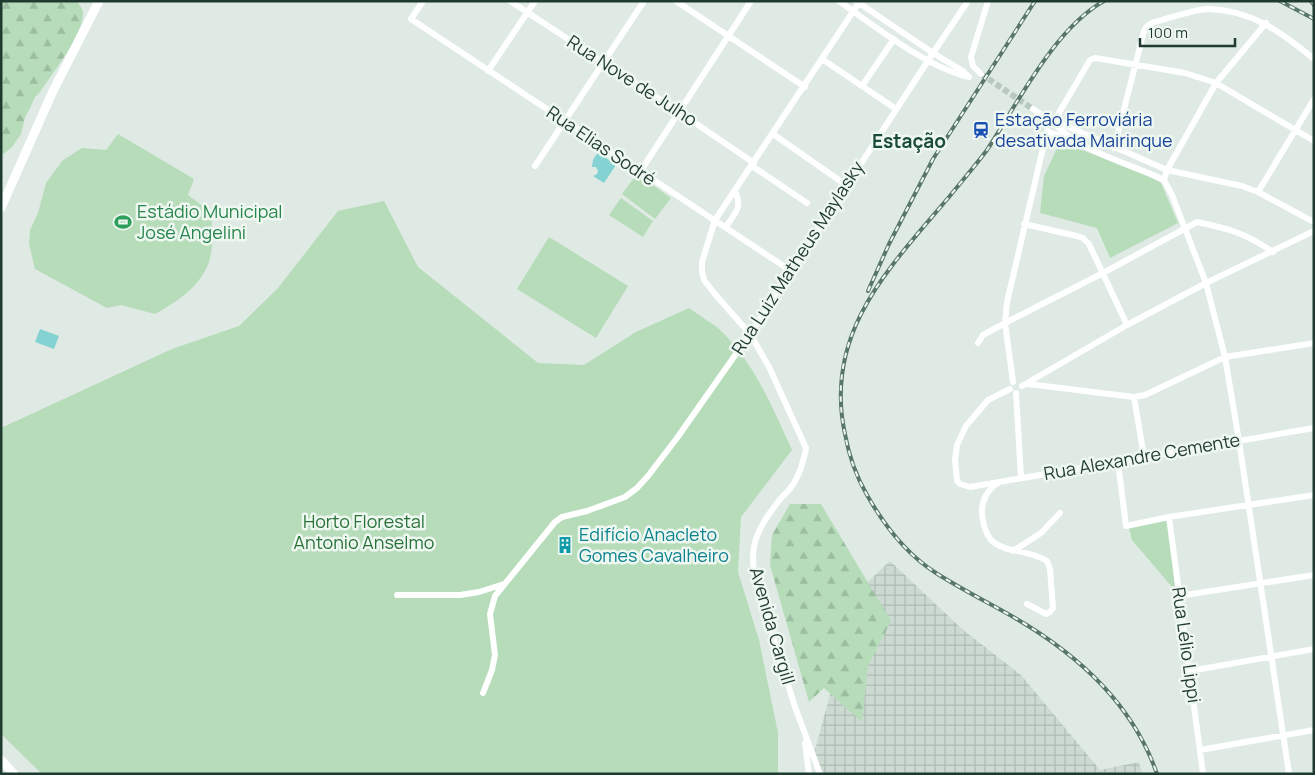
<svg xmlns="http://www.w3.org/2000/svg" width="1315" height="775" font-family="Manrope,sans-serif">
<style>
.industrial{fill:url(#industrial-grid)}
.green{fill:#b6dcba}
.forest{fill:url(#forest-firs)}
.water{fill:#84d2d2}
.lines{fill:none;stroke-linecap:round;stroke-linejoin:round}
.minor-tunnel{stroke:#b8c7bf;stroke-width:6;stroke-dasharray:6 3;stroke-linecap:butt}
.minor{stroke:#fff;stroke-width:6}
.tertiary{stroke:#fff;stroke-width:9}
.rail-casing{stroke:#59766a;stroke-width:4}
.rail{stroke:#eff7f1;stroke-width:2;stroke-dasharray:5.5;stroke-linecap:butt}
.labels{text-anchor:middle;stroke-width:5;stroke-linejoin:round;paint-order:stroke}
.street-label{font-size:18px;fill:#1f3a2f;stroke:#eff7f1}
.transit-label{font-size:18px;fill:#164399;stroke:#eff7f1;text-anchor:start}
.leisure-label{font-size:18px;fill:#27864d;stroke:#eff7f1;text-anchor:start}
.park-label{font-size:18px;fill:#29723a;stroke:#eff7f1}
.culture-label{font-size:18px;fill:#0d838f;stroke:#eff7f1;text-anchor:start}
.neighbourhood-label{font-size:19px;font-weight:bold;fill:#1b4c39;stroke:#eff7f1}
</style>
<defs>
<pattern id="industrial-grid" width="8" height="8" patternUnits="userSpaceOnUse" patternTransform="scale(1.25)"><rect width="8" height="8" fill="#ccdad2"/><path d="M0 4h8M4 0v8" fill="none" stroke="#afbcb5"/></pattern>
<pattern id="forest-firs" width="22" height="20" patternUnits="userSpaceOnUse" patternTransform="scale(1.25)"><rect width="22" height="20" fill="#b6dcba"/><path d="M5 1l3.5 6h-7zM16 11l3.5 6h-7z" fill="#9cbea0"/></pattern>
</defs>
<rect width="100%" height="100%" fill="#deeae3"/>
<path class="industrial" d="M890 561 962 629 1021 675 1100 770 1139 762 1142 774H820L815 750 858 591Z"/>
<path class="green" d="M118 134 194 179 188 195 211 212C212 227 214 243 210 258 204 284 177 302 155 314L121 305 107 308 35 269 29 244 30 230 38 213 46 183 62 161 82 148 106 150Z
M1060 142 1141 172 1161 183 1178 223 1110 258 1097 228 1040 213 1044 176Z
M637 174 671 198 655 219 622 194Z
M621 198 653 221 643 237 609 215Z
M384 201 418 267 538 363 584 365 636 332 689 308C698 315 709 321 718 328 754 361 772 407 792 450L741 517 738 572 759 640 778 733V774H42L1 734V428L172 349 239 326 278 288 338 211Z
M549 237 628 286 596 338 517 289Z
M1168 520 1175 587H1172L1132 540 1129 528Z"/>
<path class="forest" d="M1 1H77C80 6 84 10 83 15 82 36 52 74 40 92L35 97 25 118 21 134 12 147 1 156Z
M790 504H821L891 621 868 666 862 722 824 688 809 702 770 565 772 535Z"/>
<path class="water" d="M598 152 616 165 604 183 593 176 597 174 598 171 596 167H592L593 160Z
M40 329 59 336 54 349 35 342Z"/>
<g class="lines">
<path class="minor-tunnel" d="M981 74 1033 109"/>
<path class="minor" d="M423 1 411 19 791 271
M510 1 679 112 754 163
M676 1 805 87
M839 1C874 26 928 68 969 77
M856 1 933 53 963 71 969 77
M1266 23 1216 83 1167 170 1164 180 1172 195 1206 283 1225 357 1239 441 1289 774
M822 59 896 109
M488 71 535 1
M981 74 973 66 971 57 988 1
M862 86 894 39
M1033 109C1048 118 1060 130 1074 140 1098 156 1137 167 1164 180
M1051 121H1055L1167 170 1242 186 1258 192 1314 222
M1053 123 1090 60 1095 58 1185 73 1216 83 1314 141
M773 134 846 185
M1114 148 1144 31 1147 26 1152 23C1166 19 1196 9 1208 9 1252 10 1281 32 1314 59
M535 166 644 1
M752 166 807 203
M640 172 751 1
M1258 192 1314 99
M1024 224 1077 236 1083 238 1089 244 1127 325
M726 227C735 212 743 209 735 191
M978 343 983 335 1005 323 1103 273 1197 222C1230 229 1245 233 1273 252
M1013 382 1005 323 1007 302 1047 131 1064 138 1074 140
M1028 384 1134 397 1145 395 1225 357 1314 343
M1022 386 1127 325 1206 283 1314 231
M1010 389 988 400 966 426 957 445 955 460 957 481 960 484 970 487 1314 428
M1016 393 1021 478
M1134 397 1144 457
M1118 462 1126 526 1169 517 1314 495
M998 483C988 489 981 501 982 513 986 561 1018 543 1047 561L1050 569 1053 608 1050 612 1046 614 1027 604
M1169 517 1203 774
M1013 551 1041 533 1060 513
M397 595H460L479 592 504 584
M1179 596 1314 575
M1190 671 1314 649
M483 693 492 670 495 655 490 614 495 596 555 522 562 517 587 511 625 497 637 488 648 476 677 438 750 334 933 53 968 1
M805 743 809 774
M1200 750 1314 730
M820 774 795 707 758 589C747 551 754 532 778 502 783 495 791 490 795 481 801 471 804 459 806 448L769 367 750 334 714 293 704 280 702 271V262L715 220 860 1"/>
<path class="tertiary" d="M1 208 53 91 99 1
M1 760 14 774"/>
<g class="rail-casing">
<path id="rail" d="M1104 1C1054 29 1018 103 987 150 975 166 962 181 949 197 889 268 823 333 845 434 849 456 856 476 867 495 884 525 906 554 936 573 961 589 989 603 1015 618 1077 654 1133 704 1157 774
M1280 1 1314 19
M1311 1 1314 5
M868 291 889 244 933 159 1035 1"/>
</g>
<use href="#rail" class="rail"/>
</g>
<defs>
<g id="station-bare" transform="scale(1.35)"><path d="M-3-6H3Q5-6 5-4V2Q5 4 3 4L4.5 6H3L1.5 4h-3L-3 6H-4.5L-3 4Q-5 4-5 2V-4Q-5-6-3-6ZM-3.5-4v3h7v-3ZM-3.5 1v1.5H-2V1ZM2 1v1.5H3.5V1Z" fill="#1a4fb4" stroke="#eff7f1" stroke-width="2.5" paint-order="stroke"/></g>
<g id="stadium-bare" transform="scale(1.35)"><path d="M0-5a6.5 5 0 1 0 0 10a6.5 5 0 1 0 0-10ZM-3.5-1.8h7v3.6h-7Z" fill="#2e9e5b" stroke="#eff7f1" stroke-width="2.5" paint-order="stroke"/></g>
<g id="building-bare" transform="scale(1.35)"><path d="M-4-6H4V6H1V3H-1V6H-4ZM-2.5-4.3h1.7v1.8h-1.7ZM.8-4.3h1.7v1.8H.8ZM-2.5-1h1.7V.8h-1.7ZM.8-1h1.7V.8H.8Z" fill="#0f9aa8" stroke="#eff7f1" stroke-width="2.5" paint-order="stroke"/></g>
</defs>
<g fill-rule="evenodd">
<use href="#station-bare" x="981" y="130"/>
<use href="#stadium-bare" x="123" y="222"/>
<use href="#building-bare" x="565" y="545"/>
</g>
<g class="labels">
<g class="street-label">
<text transform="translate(632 81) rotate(33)" y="6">Rua Nove de Julho</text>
<text transform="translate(601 146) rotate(34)" y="6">Rua Elias Sodré</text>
<text transform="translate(798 258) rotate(-57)" y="6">Rua Luiz Matheus Maylasky</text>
<text transform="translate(1142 457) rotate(-10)" y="6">Rua Alexandre Cemente</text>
<text transform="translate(772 626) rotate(74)" y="6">Avenida Cargill</text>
<text transform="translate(1186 645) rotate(82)" y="6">Rua Lélio Lippi</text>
</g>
<g class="transit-label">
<text x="995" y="126">Estação Ferroviária<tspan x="995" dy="21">desativada Mairinque</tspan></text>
</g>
<g class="leisure-label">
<text x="137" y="218">Estádio Municipal<tspan x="137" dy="21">José Angelini</tspan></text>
</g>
<g class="park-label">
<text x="364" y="528">Horto Florestal<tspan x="364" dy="21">Antonio Anselmo</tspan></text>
</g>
<g class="culture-label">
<text x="579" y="541">Edifício Anacleto<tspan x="579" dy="21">Gomes Cavalheiro</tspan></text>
</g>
<g class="neighbourhood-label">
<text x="909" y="148">Estação</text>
</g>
</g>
<rect width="1315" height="775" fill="none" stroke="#1f3a2f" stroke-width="5"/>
<path d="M1140 38v8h95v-8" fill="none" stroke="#1f3a2f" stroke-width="2.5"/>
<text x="1148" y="38" font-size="15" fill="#1f3a2f" stroke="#eff7f1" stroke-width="4" paint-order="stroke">100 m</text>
</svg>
